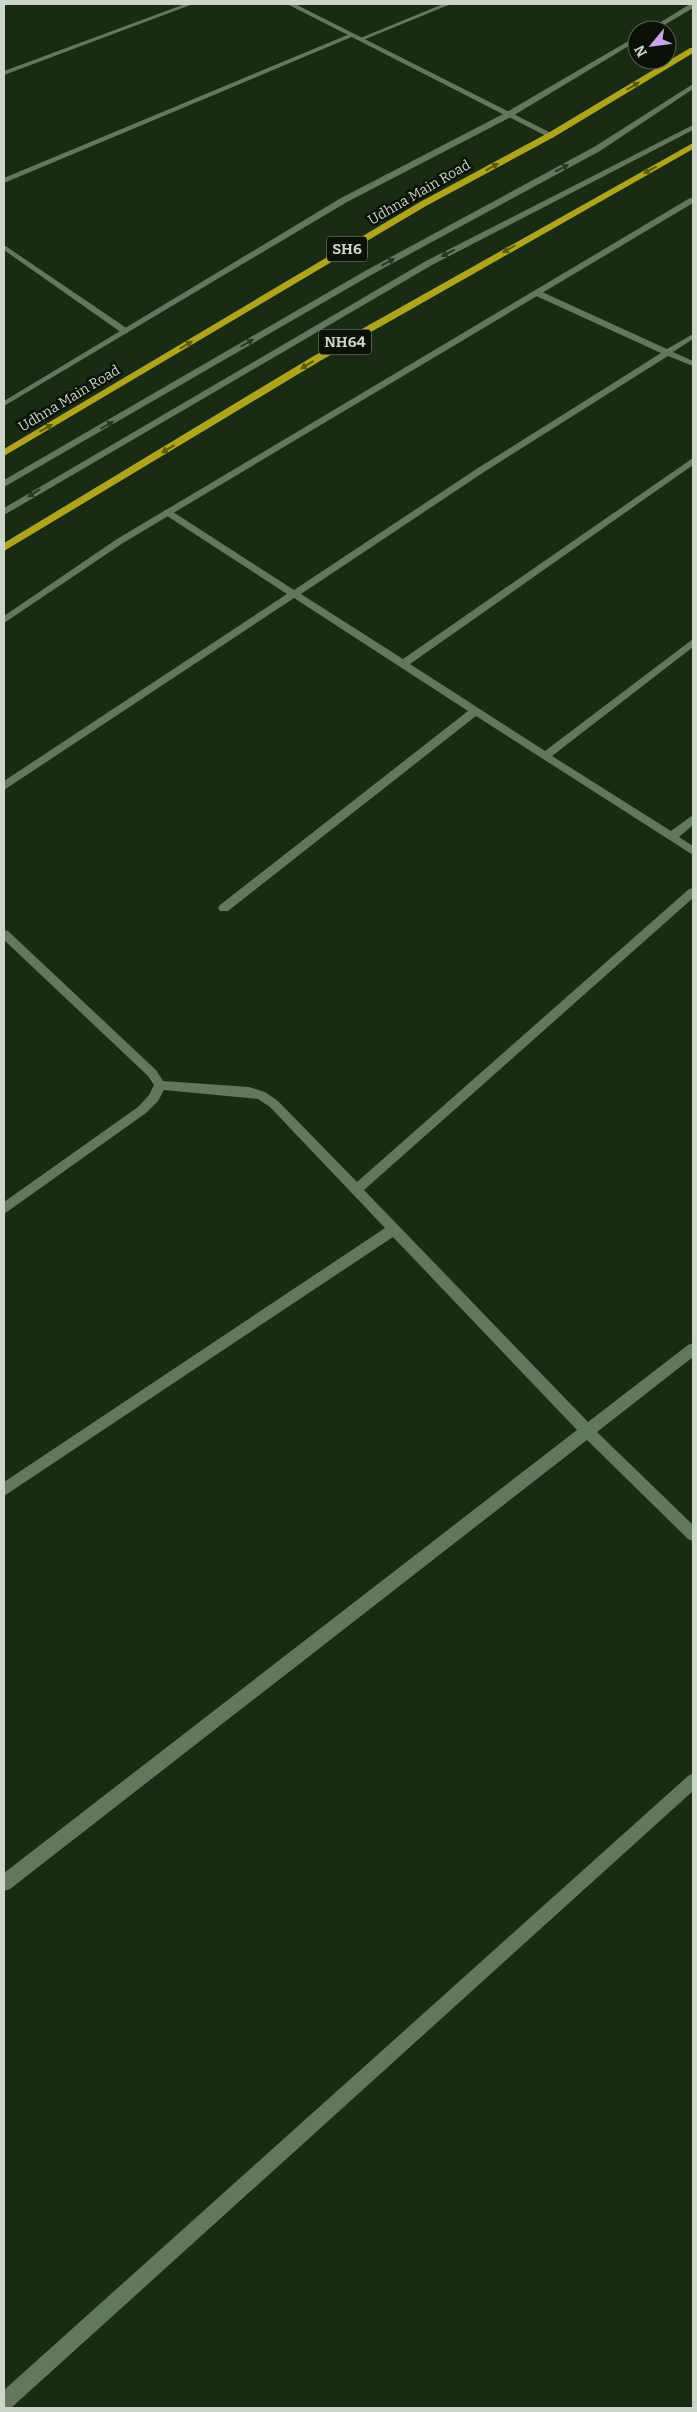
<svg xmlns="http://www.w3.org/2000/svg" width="697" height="2412" font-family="Bitter,serif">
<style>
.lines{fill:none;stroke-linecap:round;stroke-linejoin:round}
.lane{fill:#63775d;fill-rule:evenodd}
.street{fill:#63775d;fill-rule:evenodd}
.secondary{fill:#63775d;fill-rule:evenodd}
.highway{fill:#aea41e;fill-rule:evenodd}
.oneway{fill:#5c5a12}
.oneway2{fill:#293525}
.labels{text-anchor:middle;stroke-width:5;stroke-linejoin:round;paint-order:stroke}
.far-street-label{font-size:14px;fill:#cbd6c8;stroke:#0a1107}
.shield{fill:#0a1107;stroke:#919b8e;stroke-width:1}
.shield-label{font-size:15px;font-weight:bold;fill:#cbd6c8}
</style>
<rect width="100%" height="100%" fill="#1a2b14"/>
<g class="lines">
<path class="lane" d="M185 4H193L4 75V71Z
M443 4H451L363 40 358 39Z
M352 33 355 35 354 36 4 183V178Z
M693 84V89L600 151 371 275 4 487V480L365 271 594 147Z
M693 125V130L432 265 4 515V508L426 261Z
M4 245 128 329V333H122L4 250Z"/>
<path class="street" d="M287 4H295L555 135 548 137Z
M534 291H540L667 349 693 334V339L673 352 693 361V366L668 356 484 472 301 594 403 659 693 458V465L410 664 545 751 693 639V647L552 756 671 831 693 815V825L679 837 693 846V855L476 716 228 911H220L218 908 220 905 468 711 294 598 4 790V781L287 594 164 514V510H170L294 590 478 468 661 353 534 295Z
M693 888V898L364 1190 588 1422 688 1345 693 1343V1357L597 1432 693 1525V1541L688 1539 587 1440 10 1889 4 1891V1873L577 1430 393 1237 4 1496V1482L385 1228 270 1107 258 1099 164 1090 158 1101 146 1113 4 1214V1202L138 1107 149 1095 154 1085 148 1076 4 940V930L8 931 156 1070 163 1081 249 1087 265 1092 278 1101 357 1182 689 889Z
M693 1773V1791L11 2408H4V2390L688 1776Z"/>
<path class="secondary" d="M690 4H693V8L656 30H648Z
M637 36V41L511 117 347 202 4 406V401L341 198 505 113Z
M690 198H693V203L123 543 4 623V616L117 539Z"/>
<path class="highway" d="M690 48H693V53L554 137 426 206 4 456V449L420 202 548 133Z
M693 143V149L320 361 4 551V543L312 357Z"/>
</g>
<defs><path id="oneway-solid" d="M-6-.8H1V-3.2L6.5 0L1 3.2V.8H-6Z" transform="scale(1.25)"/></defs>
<g class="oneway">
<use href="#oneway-solid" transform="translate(633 86) rotate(-31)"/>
<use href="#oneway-solid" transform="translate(492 167) rotate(-29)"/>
<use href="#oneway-solid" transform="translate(650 170) rotate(151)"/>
<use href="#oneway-solid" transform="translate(509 249) rotate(150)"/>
<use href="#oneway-solid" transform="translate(186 345) rotate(-31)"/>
<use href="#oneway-solid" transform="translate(307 365) rotate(149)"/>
<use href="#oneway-solid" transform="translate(46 428) rotate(-30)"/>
<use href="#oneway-solid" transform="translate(168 449) rotate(149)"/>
</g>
<g class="oneway2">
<use href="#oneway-solid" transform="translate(562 168) rotate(-28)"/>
<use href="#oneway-solid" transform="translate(448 253) rotate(153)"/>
<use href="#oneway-solid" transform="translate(388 262) rotate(-28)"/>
<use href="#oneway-solid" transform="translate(247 343) rotate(-30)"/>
<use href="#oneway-solid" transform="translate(107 425) rotate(-30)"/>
<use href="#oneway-solid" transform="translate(34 493) rotate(148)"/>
</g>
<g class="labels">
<g class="far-street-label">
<text transform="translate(419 192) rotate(-30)" y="5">Udhna Main Road</text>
<text transform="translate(69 398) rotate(-31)" y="5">Udhna Main Road</text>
</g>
<g class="shield">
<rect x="327" y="236.5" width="40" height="25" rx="4"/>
<rect x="319" y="329.5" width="52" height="25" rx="4"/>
</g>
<g class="shield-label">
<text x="347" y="254">SH6</text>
<text x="345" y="347">NH64</text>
</g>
</g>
<rect width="697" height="2412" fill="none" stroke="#cbd6c8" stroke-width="10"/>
<g transform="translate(652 45) rotate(241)"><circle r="24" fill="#0a1107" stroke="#576054"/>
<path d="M0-4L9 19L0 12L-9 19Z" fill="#c7a6ef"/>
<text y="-8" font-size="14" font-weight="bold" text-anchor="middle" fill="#cbd6c8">N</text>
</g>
</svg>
